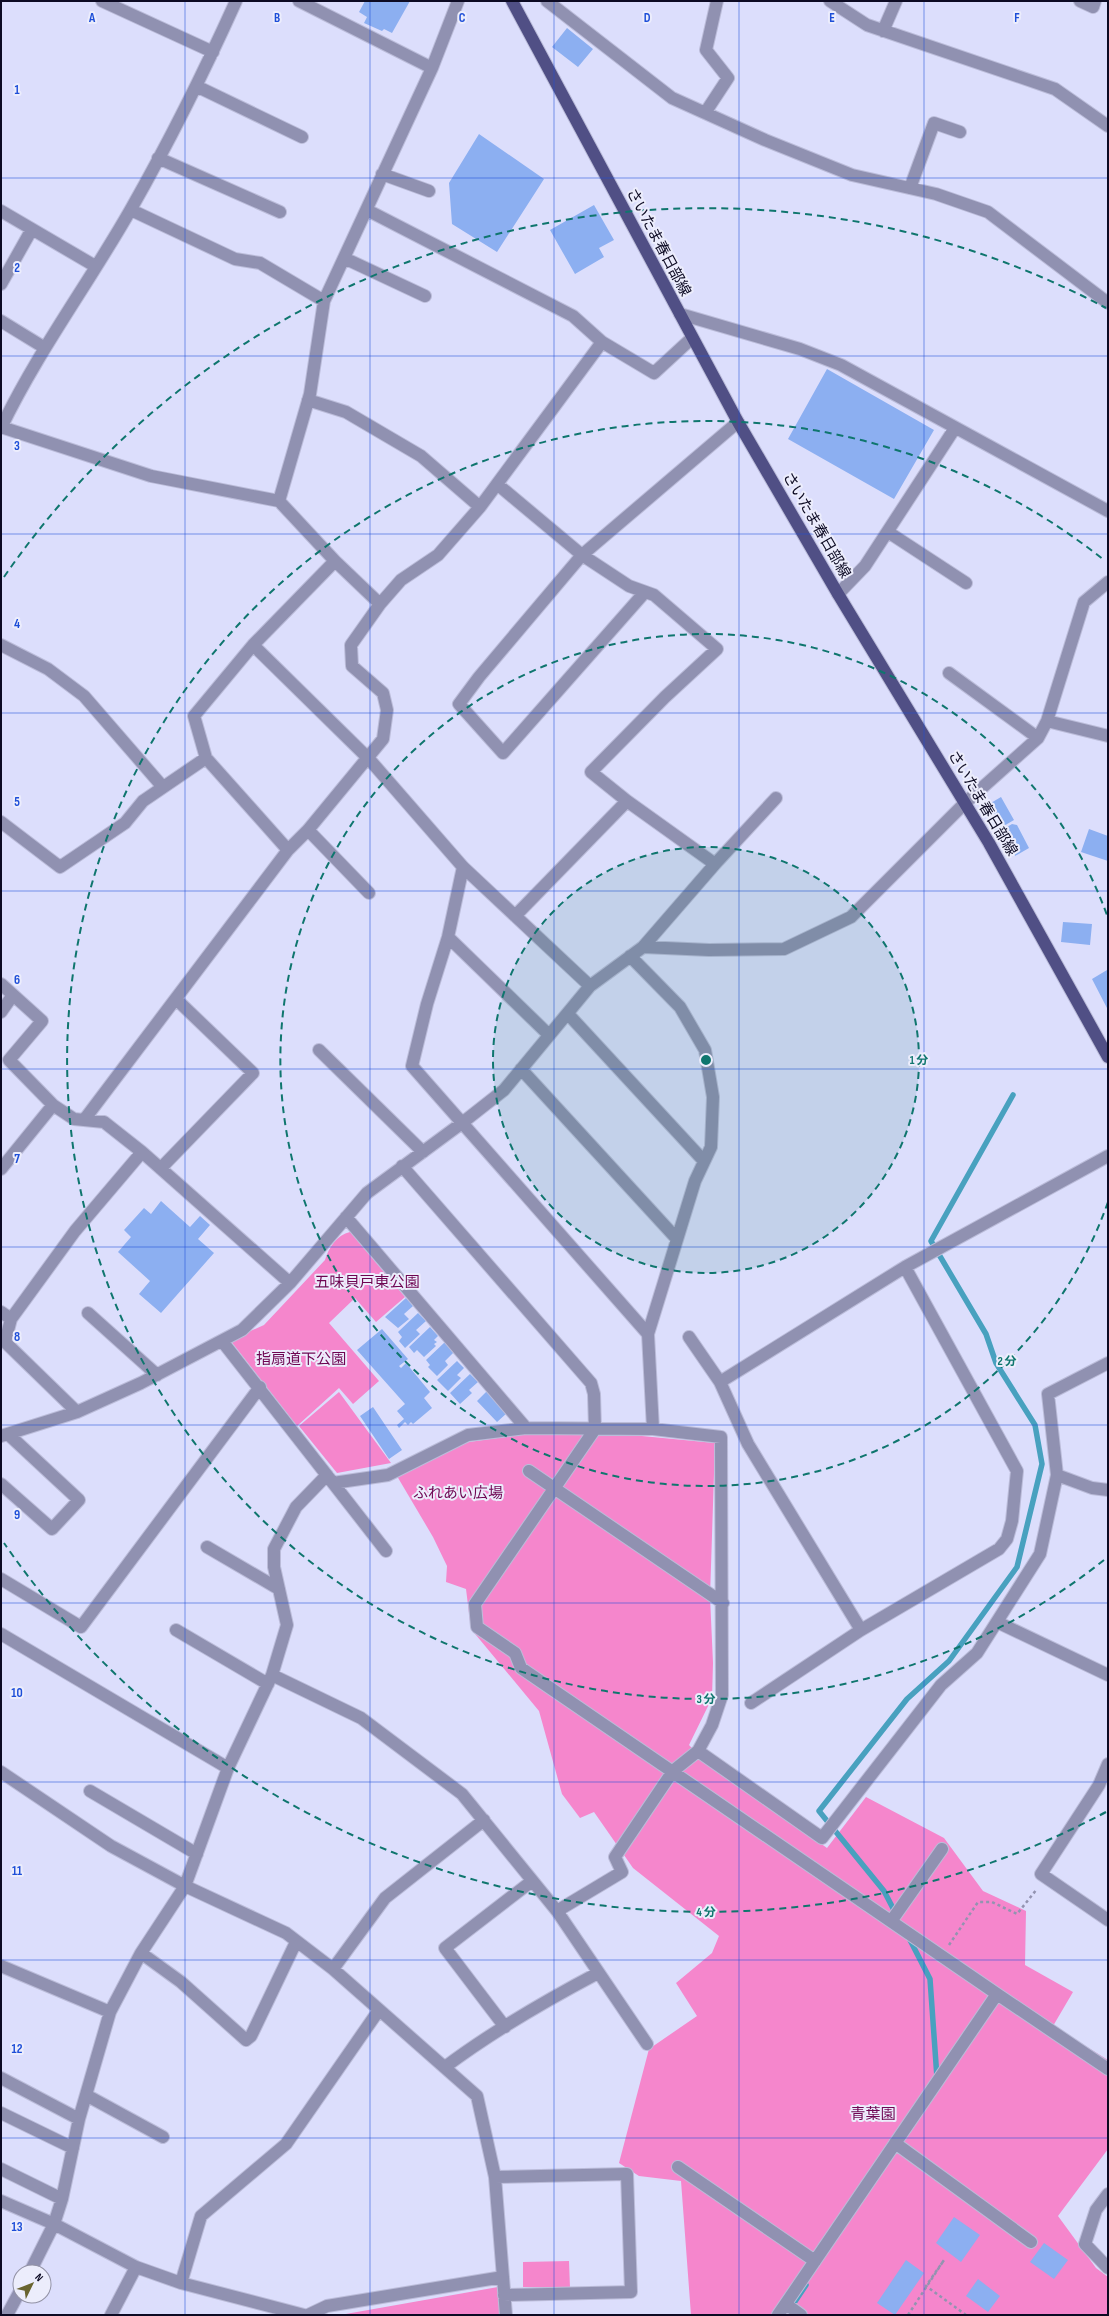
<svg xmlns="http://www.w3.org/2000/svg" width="1109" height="2316" font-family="'Sofia Sans Condensed','Noto Sans JP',sans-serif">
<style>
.green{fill:#f586cc}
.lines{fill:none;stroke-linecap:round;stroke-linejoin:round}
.stream{stroke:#48a1bf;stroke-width:5.5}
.building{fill:#8caff1}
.minor-casing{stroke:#bbbcd9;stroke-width:14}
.major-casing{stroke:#bbbcd9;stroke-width:14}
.path{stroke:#9393b0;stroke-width:2.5;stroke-dasharray:3 3;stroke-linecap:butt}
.minor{stroke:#9091b1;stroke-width:12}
.major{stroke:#504f85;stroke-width:12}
.grid{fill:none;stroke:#1d4ed8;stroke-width:1;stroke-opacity:0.55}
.ring{fill:none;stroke:#0f766e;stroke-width:2;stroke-dasharray:7 5}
.labels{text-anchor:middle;stroke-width:4;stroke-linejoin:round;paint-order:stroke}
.street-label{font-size:15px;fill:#0c0a23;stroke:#ecedfc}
.park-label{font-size:15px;fill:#6e0552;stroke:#ecedfc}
.grid-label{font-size:13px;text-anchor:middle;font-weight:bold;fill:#1d4ed8;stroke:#ecedfc;stroke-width:4;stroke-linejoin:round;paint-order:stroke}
.centre{fill:#0f766e;stroke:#ecedfc;stroke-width:2}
.ring-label{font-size:12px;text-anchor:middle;font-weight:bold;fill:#0f766e;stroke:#ecedfc;stroke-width:4;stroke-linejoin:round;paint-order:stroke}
</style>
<rect width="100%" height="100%" fill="#dcdefc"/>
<path class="green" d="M350 1232 405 1297 376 1322 355 1298 329 1323 379 1381 353 1404 339 1388 297 1426 230 1340 264 1325 325 1260C329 1247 337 1235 350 1232Z
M339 1392 391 1463 337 1473 299 1426Z
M525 1434H621L715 1443 710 1597 713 1663 712 1698 689 1745 701 1758 827 1848 866 1797 944 1838 983 1891 1026 1911 1025 1965 1073 1992 1053 2026 1108 2060V2149L1058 2216 1096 2268 1108 2277V2315H691L681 2181 639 2176 619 2163 649 2049 697 2016 676 1983 712 1953 719 1936 633 1868 594 1812 580 1818 562 1794 539 1711 471 1629 466 1589 446 1582 447 1566 433 1537 394 1471 469 1442Z
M569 2261 570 2288 523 2287V2262Z
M498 2287 501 2315H340Z"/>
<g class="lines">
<path class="stream" d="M896 1914 884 1891 819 1811 907 1699 949 1661 1017 1567 1042 1464 1035 1425 996 1363 986 1334 931 1241 1013 1095
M908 1936 930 1979 937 2078
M786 2315 806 2285"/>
</g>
<path class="building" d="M365 1H410L392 33 384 29 382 31 364 23 367 17 359 12Z
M567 28 593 49 578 67 552 47Z
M479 134 544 179 497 252 452 224 449 183Z
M594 205 614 240 599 248 604 257 575 274 550 230Z
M827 369 934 430 894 499 788 439Z
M1001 797 1014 820 995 831 983 811 985 809 984 807Z
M1012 824 1017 825 1029 848 1015 856 1002 830Z
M1089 829 1108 836V861L1081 852Z
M1063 922 1092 924 1090 945 1061 942Z
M1107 970 1108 971V1010L1092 979Z
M161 1201 190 1227 200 1216 210 1225 198 1239 214 1253 161 1313 139 1294 150 1281 118 1252 131 1237 124 1230 144 1208 151 1214Z
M406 1298 413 1306 404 1314 409 1319 398 1328 385 1317Z
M418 1313 426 1321 416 1330 420 1334 405 1348 399 1341 402 1337 398 1332Z
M430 1327 438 1336 434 1340 437 1342 434 1344 436 1346 424 1357 417 1350 414 1353 409 1347Z
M382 1329 408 1359 399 1366 401 1368 406 1363 430 1392 424 1398 432 1408 413 1424 411 1422 408 1425 405 1422 399 1428 397 1425 404 1419 397 1411 405 1404 357 1350Z
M445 1342 454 1352 445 1361 448 1365 437 1376 428 1367 430 1365 426 1360Z
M457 1361 464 1368 457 1375 461 1378 448 1391 437 1380Z
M470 1374 478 1382 469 1390 472 1393 460 1404 450 1393Z
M487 1391 507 1413 497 1422 477 1401Z
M373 1407 402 1450 389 1459 360 1416Z
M954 2217 980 2235 961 2262 936 2243Z
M1044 2243 1068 2260 1054 2279 1030 2262Z
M906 2260 924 2273 895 2315 877 2303Z
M978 2279 1000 2296 988 2312 966 2296Z"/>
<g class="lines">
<g class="minor-casing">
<path id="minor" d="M102 1 213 52
M299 1 432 68
M547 1 672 98 765 140 852 175 936 194 988 212 1108 303
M830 1 867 25 1055 89 1108 126
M1080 1 1093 7 1095 1
M883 31 896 1
M196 86 302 137
M705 113 728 78 706 50 717 1
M158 158 280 212
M382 174 429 191
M910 188 934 123 960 132
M131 210 235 259 260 263 324 301
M367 210 573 316 602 342 654 373 692 338
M1 211 95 266
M344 258 425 296
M1 284 32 229
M680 314 800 349 841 365 1108 511
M1 321 45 348
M308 400 346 412 421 456 480 507
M1 427 151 476 279 501 310 394 324 301 432 68 458 1
M1 428C38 351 89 283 131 209 169 142 204 72 236 1
M497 484 582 555 629 586 654 595 717 649 665 697 591 772 627 801 715 864 643 947
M279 501 335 561 380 604
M888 532 966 583
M645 592 503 753 459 704 479 677 582 555 738 422
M838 594 865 566 955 428
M1 645 48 669 84 696 162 786
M253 645 369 759 463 867 590 986
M949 673 1038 738
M1047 721 1108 736
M206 758 194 716 253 645 335 561
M1 822 60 867 125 823 143 801 206 758 288 850
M308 830 369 893
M715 864 776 798
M463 867 448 937 427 1004 412 1066 648 1334
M515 916 627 801
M448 937 549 1035
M1 984 42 1021 9 1060 53 1105 74 1119 104 1122 142 1152 290 1283
M1 1012 13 995
M568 1014 703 1160
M319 1050 423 1152
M521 1069 676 1238
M84 1120 288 850 308 830 383 739 387 710 383 693 352 666 351 645 380 604 401 580 438 555 480 507 602 342
M402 1166 591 1383 594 1394 595 1429 475 1604 477 1627 515 1653 521 1668 997 1994 778 2315
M161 1168 253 1073 176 999
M1 1169 53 1105
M346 1217 526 1428
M1 1312 11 1319 5 1342 77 1412
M88 1313 157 1375
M11 1319 75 1231 142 1152
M689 1337 720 1382 748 1444 861 1630
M222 1341 333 1483 388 1475 468 1435 526 1428 653 1429 648 1334 695 1181 711 1147 713 1097 705 1050 680 1007 630 956
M720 1382 905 1267 1108 1156
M653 1429 721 1437 722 1695 712 1725 698 1751 822 1838 941 1685 977 1653 1040 1554 1057 1475 1048 1394 1108 1363
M1 1436 77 1412 141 1383 242 1330 290 1283 367 1193 462 1123 504 1090 590 986 643 947 709 950 784 949 851 917 965 803 1038 738 1047 721 1084 602 1108 582
M529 1471 723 1603
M1057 1475 1092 1488 1108 1490
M333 1483 386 1551
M1 1484 52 1529 79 1500 8 1434
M207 1547 279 1589
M1 1579 81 1627 260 1387
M997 1622 1108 1675
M176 1630 268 1684
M1 1634 228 1768
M272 1675 361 1718 462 1794 557 1911 647 2044
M751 1703 861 1630 999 1549 1007 1539 1012 1521 1017 1471 905 1267
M1108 1764 1099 1785 1041 1874 1108 1920
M1 1772 111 1846 185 1886 286 1933 333 1969 477 2096 495 2177 627 2174 631 2292 504 2295
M90 1791 197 1854
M557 1911 622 1872 615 1857 673 1771 698 1751
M892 1920 942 1849
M141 1953 181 1982 246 2040 251 2036 296 1942
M1 1966 110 2012
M333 1969 385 1898 484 1820
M997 1994 1108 2069
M505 2027 445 1948 532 1881
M445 2067C493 2031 545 2001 598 1973
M1 2078 79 2119
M86 2095 163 2137
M1 2113 73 2148
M895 2143 1031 2242
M678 2167 815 2261
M1 2169 62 2199
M495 2177 506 2315
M1108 2194 1096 2210 1085 2244 1108 2268
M1 2201 54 2224 136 2267 181 2283 304 2315
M30 2272 54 2224 62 2199 79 2119 110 2012 141 1953 185 1886 228 1768 272 1675 287 1625 274 1567V1549L296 1507 327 1475
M181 2283 201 2216 286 2144 379 2010
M786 2304 801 2315
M7 2315 20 2291
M111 2315 136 2267
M308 2315 327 2306 503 2277"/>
</g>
<g class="major-casing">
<path id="major" d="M512 1 738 422 838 594 989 843 1108 1057"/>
</g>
<path class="path" d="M949 1945 978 1902H992L1017 1914 1037 1889
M908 2315 944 2260 926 2286 966 2315"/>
<use href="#minor" class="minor"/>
<use href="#major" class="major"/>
</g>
<path class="grid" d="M185 1V2315M370 1V2315M554 1V2315M739 1V2315M924 1V2315M1 178H1108M1 356H1108M1 534H1108M1 713H1108M1 891H1108M1 1069H1108M1 1247H1108M1 1425H1108M1 1603H1108M1 1782H1108M1 1960H1108M1 2138H1108"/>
<circle cx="706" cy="1060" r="213" fill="#0f766e" fill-opacity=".12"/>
<g class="ring">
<circle cx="706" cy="1060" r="213"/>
<path d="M1108 1202A426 426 0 1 1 1108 918"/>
<path d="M1104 1560A639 639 0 1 1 1104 560"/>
<path d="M1106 1812A852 852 0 0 1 4 1543M4 577A852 852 0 0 1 1106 308"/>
</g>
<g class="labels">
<g class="street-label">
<text transform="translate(659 242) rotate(62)" y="5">さいたま春日部線</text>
<text transform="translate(817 525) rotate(60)" y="5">さいたま春日部線</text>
<text transform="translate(983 803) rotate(59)" y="5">さいたま春日部線</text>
</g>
<g class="park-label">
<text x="367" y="1287">五味貝戸東公園</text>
<text x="301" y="1364">指扇道下公園</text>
<text x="458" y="1498">ふれあい広場</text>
<text x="873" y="2119">青葉園</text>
</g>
</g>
<g class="grid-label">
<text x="92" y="22">A</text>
<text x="277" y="22">B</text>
<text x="462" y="22">C</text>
<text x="647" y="22">D</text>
<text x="832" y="22">E</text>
<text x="1017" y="22">F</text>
<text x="17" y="94">1</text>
<text x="17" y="272">2</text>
<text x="17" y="450">3</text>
<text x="17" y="628">4</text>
<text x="17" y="806">5</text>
<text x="17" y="984">6</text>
<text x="17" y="1163">7</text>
<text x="17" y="1341">8</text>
<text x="17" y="1519">9</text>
<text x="17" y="1697">10</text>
<text x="17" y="1875">11</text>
<text x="17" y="2053">12</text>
<text x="17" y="2231">13</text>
</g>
<circle cx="706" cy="1060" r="6" class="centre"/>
<g class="ring-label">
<text x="919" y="1064">1 分</text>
<text x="1007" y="1365">2 分</text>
<text x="706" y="1703">3 分</text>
<text x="706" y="1916">4 分</text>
</g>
<rect width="1109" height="2316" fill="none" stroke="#0c0a23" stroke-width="4"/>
<g transform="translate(32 2284) rotate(47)"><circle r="19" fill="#ecedfc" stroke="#9292a5"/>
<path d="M0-3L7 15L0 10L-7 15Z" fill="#696430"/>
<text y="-6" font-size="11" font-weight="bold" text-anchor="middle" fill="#0c0a23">N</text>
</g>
</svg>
